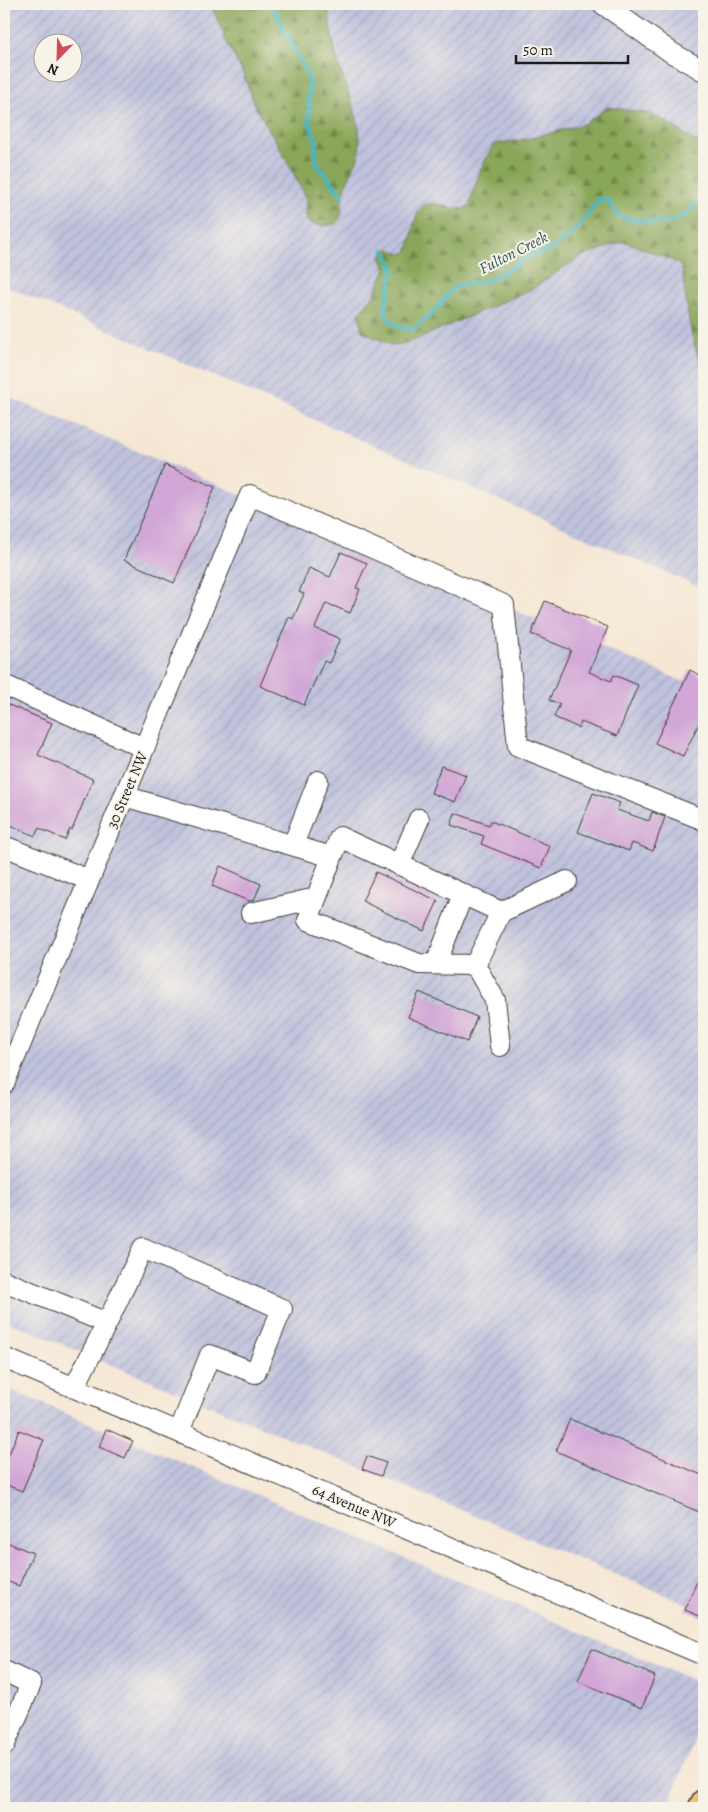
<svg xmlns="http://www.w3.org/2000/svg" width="708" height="1812" font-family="Alegreya,serif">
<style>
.industrial{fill:url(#industrial-furrows);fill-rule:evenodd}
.forest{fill:url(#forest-firs);stroke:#53613a}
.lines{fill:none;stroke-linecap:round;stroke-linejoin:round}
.stream{stroke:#46b6bd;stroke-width:4.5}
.building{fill:#d2a7d7}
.minor-casing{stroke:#3d3a38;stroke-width:22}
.major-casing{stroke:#3d3a38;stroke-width:28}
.minor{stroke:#fff;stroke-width:20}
.major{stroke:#f1c369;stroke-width:25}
.labels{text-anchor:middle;stroke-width:4;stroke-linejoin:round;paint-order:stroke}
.street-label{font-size:15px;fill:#1c1c1c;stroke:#f7f3e8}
.water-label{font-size:16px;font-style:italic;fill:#2d5a5c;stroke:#f7f3e8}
</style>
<defs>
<pattern id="industrial-furrows" width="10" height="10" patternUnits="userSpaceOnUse" patternTransform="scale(1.25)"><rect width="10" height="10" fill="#c0c2dd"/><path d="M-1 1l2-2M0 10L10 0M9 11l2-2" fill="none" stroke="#a4a6bd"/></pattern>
<pattern id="forest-firs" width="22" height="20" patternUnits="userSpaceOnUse" patternTransform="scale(1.25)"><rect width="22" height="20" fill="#8aa658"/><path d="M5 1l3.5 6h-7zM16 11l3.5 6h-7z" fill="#708648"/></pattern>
</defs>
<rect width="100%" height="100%" fill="#f7f3e8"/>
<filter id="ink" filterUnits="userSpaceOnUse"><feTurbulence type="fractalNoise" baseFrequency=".02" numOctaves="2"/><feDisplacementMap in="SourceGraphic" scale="10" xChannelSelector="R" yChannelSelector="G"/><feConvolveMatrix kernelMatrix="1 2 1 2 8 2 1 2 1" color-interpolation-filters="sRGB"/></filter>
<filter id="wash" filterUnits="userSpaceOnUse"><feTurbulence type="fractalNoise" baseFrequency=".0096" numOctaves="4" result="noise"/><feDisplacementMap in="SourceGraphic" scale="20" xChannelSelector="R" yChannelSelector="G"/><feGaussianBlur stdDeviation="1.12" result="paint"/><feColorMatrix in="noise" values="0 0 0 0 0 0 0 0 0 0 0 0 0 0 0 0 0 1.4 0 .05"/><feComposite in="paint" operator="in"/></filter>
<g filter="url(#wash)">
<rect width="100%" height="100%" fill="#f6e7d4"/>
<path class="industrial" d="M4 4H704V589L4 285ZM42 42H72V72H42Z
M4 395 704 690V1611L4 1320Z
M4 1387 704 1685V1716L667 1808H4Z"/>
<path class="forest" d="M211 4H329C329 26 334 51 341 72 350 99 363 123 359 153 358 161 352 170 349 178 346 185 344 192 342 200 341 205 343 210 341 215 337 230 318 226 308 222L306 216V197L276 141 256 108 242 71 227 43Z
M608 107 651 114 663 120 704 147V369C688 338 687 302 682 268L676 262 627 242H621L578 258 530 290 415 340 393 346 362 331 359 313 374 295 386 268 381 257 383 252 389 249 401 254 407 252C413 240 413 215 422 207 432 198 450 210 462 209 463 209 468 206 469 206 475 184 482 163 494 144L528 139 584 124Z"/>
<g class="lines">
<path class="stream" d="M271 4 309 78V121L316 141V158L318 165 343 196
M384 250 394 268 385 308C386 323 400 329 413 329L432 314 454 287 464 284 487 281 512 268 524 258 551 249 562 241 578 228 598 200 604 199 610 202 616 214C631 222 666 226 681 217 690 211 696 203 704 196"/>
</g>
<g id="blocks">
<path class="building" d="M165 465 215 487 174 583 124 560Z
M341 552 367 563 356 588 360 589 350 613 326 603 315 628 340 639 329 663 324 661 304 705 260 686 289 617 293 619 304 594 299 592 309 568 330 577Z
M545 601 608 627 589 672 611 681 614 675 638 685 617 736 581 722 579 728 554 717 560 704 549 700 571 650 531 634Z
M690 670 704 677V713L683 756 655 743Z
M4 703 52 723 38 755 93 779 72 830 70 829 65 840 39 828 35 836 4 822Z
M441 766 466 775 455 802 431 793Z
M593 793 620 803 617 810 649 821 652 812 665 817 653 851 632 843 629 851 578 832Z
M455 813 489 825 491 821 550 846 541 868 481 844 484 836 451 825Z
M220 866 261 884 254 900 249 901 212 886Z
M376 872 438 901 424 931 362 901Z
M419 992 477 1017 467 1042 408 1017Z
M570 1419 704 1476V1514L556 1451Z
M106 1429 133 1441 125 1458 99 1447Z
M19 1430 44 1440 22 1491 4 1484V1466Z
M367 1456 386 1463 381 1476 362 1469Z
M4 1541 33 1553 19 1586 4 1580Z
M704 1564V1618L685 1610Z
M592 1649 655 1676 642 1708 578 1681Z"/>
</g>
</g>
<g filter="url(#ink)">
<use href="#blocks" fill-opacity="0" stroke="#3d3a38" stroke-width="1"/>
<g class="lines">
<g class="minor-casing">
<path id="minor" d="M603 4 672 53 704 71
M4 685 144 748
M124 796 332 857 308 920 419 964 475 965 495 1000 500 1046
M293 845 318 781
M4 846 89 880
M332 857 340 837 501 912
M399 865 419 819
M251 913 316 898
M436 964 463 894
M475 965 501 912 567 881
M4 1084 250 495 504 605 518 746 704 820
M4 1281 107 1323 143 1248 282 1309 255 1373 210 1355 179 1432
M4 1358 704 1655
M74 1388 107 1323
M4 1671 31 1684 4 1746"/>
</g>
<g class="major-casing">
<path id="major" d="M701 1808 704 1802"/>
</g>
<use href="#minor" class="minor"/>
<use href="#major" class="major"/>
</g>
</g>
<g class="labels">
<g class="street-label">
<text transform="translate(127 790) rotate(-67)" y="5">30 Street NW</text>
<text transform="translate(354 1506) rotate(23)" y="5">64 Avenue NW</text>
</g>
<g class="water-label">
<text transform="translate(513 252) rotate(-27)" y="6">Fulton Creek</text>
</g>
</g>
<rect width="708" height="1812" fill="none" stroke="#f7f3e8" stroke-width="20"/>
<g transform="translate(58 58) rotate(203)"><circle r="24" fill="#f7f3e8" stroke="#9f9d96"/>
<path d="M0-4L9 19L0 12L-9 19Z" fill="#d1495b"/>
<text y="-8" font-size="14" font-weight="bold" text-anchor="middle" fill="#1c1c1c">N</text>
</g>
<path d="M516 55v8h112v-8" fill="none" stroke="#1c1c1c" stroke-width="2.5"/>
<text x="523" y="55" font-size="15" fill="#1c1c1c" stroke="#f7f3e8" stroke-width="4" paint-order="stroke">50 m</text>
</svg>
